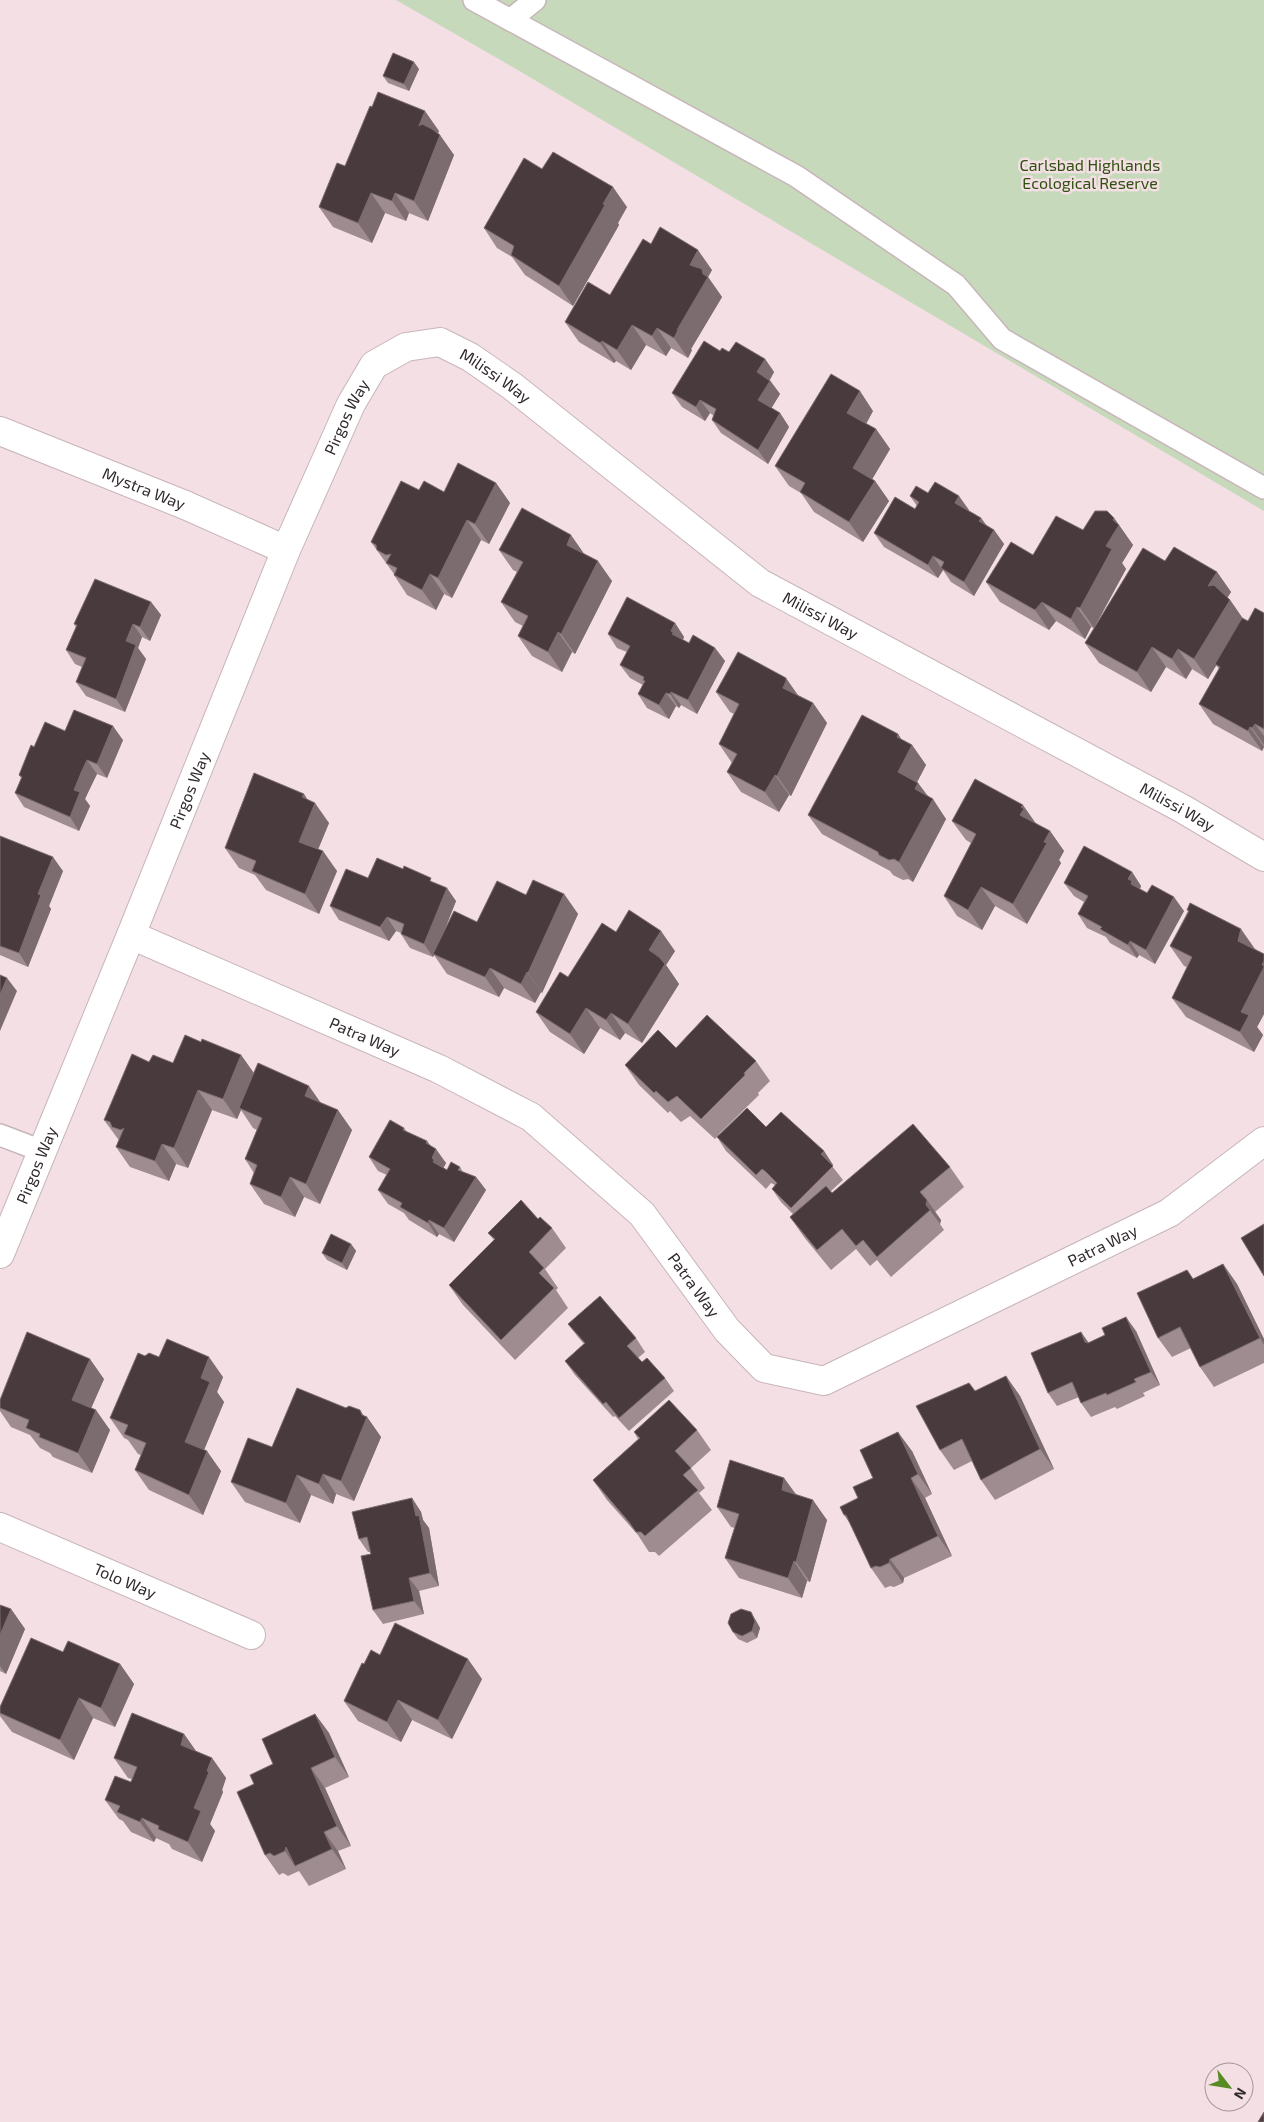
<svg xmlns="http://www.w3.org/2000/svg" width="1264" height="2122" font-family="'Exo 2',sans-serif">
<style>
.green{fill:#c7d9bb}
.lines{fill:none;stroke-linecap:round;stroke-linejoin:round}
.lane-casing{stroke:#c8b5b9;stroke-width:24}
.street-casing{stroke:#c8b5b9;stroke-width:30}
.secondary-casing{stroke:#c8b5b9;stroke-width:30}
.lane{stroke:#fff;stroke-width:21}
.street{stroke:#fff;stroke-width:28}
.secondary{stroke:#fff;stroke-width:28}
.wall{fill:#9e8c91}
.shaded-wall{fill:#7c6c70}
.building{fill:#493a3e;stroke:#7c6c70}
.labels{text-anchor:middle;stroke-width:5;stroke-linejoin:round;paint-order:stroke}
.park-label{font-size:16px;fill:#305010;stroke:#f3dfe4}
.street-label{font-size:16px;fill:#312a2c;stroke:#f3dfe4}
</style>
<rect width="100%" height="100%" fill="#f3dfe4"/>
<path class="green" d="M396 0H1264V511L516 69Z"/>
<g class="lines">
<g class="lane-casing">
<path id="lane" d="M474 0 796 176 956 285 1002 339 1264 488
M510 20 535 0
M0 1135 42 1151"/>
</g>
<g class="street-casing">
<g id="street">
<path d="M185 505 286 550"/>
<path id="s1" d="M131 935 439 1069 531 1117 642 1214 727 1330 764 1368 824 1381 1169 1213 1264 1141"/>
<path id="s2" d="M0 1254 131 935 286 550 351 404 374 365 406 347 440 342 470 357 512 386 760 583 1183 809 1264 857"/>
<path id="s3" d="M0 1527 251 1635"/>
</g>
</g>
<g class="secondary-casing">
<g id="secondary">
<path id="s4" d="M0 431 185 505"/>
</g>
</g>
<use href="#lane" class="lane"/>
<use href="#street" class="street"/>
<use href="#secondary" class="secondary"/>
</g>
<path class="wall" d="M419 69 409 91 388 83 383 76Z
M439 131 438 133 454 155 428 221 409 213 406 221 385 213 372 243 333 227 319 207 345 166Z
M542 169 627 207 618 223 619 225 573 306 525 275 512 257 497 248 484 228Z
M651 244 712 270 708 277 722 297 691 349 692 350 688 358 671 348 666 356 646 345 631 370 616 361 614 363 579 342 565 322 610 295Z
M720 351 765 359 774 372 770 380 780 394 771 408 780 413 789 427 768 464 721 433 712 420 714 416 710 413 705 421 682 407 672 393Z
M873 411 866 424 876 429 890 449 872 479 875 481 889 501 863 542 814 512 801 493 789 486 775 466Z
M496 483 510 503 489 544 481 540 452 598 444 594 436 610 407 595 394 575V574L371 542 419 490 444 492Z
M928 493 969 510H968L981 518 987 526 994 530 1004 544 974 596 951 582 943 570 938 578 884 547 874 533 915 509 917 506 910 496Z
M1114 518 1133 545 1122 563 1126 569 1094 628 1091 627 1085 639 1056 621 1049 630 1000 602 986 582 1033 555Z
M499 550 584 554 612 581 575 654 572 652 562 672 532 656 518 636 523 626 515 622 501 602 517 572 513 570Z
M1165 561 1217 572 1231 592 1227 598 1230 600 1243 619 1248 621 1264 613V747L1262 751 1213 724 1199 704 1219 669 1216 665 1208 679 1192 669 1186 679 1166 667 1151 692 1099 663 1085 643Z
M151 602 161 615 150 641 142 637 138 648 146 659 125 712 86 696 76 682 82 667 75 664 66 650 76 627 74 624Z
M675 623 684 637 683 640 689 643 715 648 725 661 697 714 681 705 679 708 676 706 669 719 647 708 638 694 643 685 630 678 620 665 627 652 617 648 608 634Z
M716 692 799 696 813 703 827 723 791 796 789 795 779 812 741 792 727 772 732 763 719 744 734 714 730 712Z
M65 731 123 740 107 778 97 774 90 787 85 799 90 806 79 831 24 807 15 793 21 778 19 775 34 747Z
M898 734 901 739 912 745 926 765 917 782 918 783 928 796 946 819 913 882 908 879 903 880 893 875 890 871 822 834 808 815Z
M308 800 329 823 318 849 337 871 319 914 266 890 255 875 239 868 225 848Z
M952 821 1036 824 1050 831 1064 851 1059 860 1061 863 1027 924 995 906 982 930 957 916 944 896 971 843 966 840Z
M0 836 63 871 49 906 51 909 28 967 0 955Z
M1132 872 1141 886 1140 889 1184 911 1155 964 1139 955 1137 958 1110 943 1106 937 1087 928 1078 914 1084 902 1074 896 1064 883Z
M368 878 435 883 456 901 445 929 477 922 526 895 564 894 578 914 542 993 541 992 535 1003 504 988 499 997 447 974 434 955 433 957 410 948 401 934V933L396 931 389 941 339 920 330 906Z
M1187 910 1264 954V1014L1257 1027 1263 1035 1254 1052 1186 1017 1172 998 1187 967 1184 966 1170 946 1188 911Z
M616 932 675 951 666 965 679 984 642 1043 625 1033 620 1040 600 1028 584 1054 550 1032 536 1012 568 977Z
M201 1042 241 1055 254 1073 321 1103 352 1130 320 1204 304 1197 295 1217 264 1204 250 1184 254 1173 245 1159 257 1130 253 1128 241 1110 237 1119 212 1110 188 1168 176 1164 169 1181 130 1167 116 1147 119 1140 118 1139 104 1120 149 1062 173 1063Z
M676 1048 756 1061 770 1081 758 1093 759 1095 719 1134 766 1127 824 1151 833 1165 832 1166 843 1180 831 1191 832 1193 950 1167 964 1187 935 1212 941 1220 940 1224 944 1230 891 1277 877 1260 870 1266 856 1249 831 1270 804 1237 790 1217 793 1214 781 1202 772 1189 775 1185 771 1183 766 1189 726 1151 717 1137 715 1139 690 1116 681 1122 670 1111 668 1113 639 1085 625 1065Z
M404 1128 407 1132 430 1145 446 1163 443 1168 447 1170 460 1167 463 1172 476 1177 486 1190 454 1242 439 1234 437 1237 409 1220 404 1213 388 1204 378 1190 387 1175 378 1171 369 1157Z
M538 1219 552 1228 566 1248 545 1269 558 1288 556 1290 568 1308 515 1360 463 1305 449 1285 494 1240 488 1233Z
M351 1244 356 1251 347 1270 327 1260 322 1253Z
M1223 1264 1237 1284 1264 1339V1363L1214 1387 1200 1367 1191 1348 1172 1357 1158 1338 1193 1279Z
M568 1324 636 1338 645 1352 638 1358 642 1362 665 1378 674 1391 629 1431 615 1416 613 1417 575 1375 565 1361 584 1344 578 1337Z
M1136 1331 1160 1385 1143 1393 1145 1396 1117 1409 1115 1407 1091 1417 1081 1403 1079 1397 1057 1406 1048 1393 1081 1332 1088 1343Z
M145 1356 159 1357 223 1377 217 1392 224 1402 204 1450 221 1471 203 1515 149 1490 135 1470 141 1455 138 1454 128 1440 124 1438 110 1418Z
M1006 1376 1020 1396 1054 1469 995 1500 981 1480 972 1461 954 1470 940 1450 975 1391Z
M104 1379 91 1408 110 1430 92 1473 53 1457 50 1453 40 1448 30 1435 11 1427 0 1411V1400Z
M364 1416 367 1417 381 1437 354 1501 336 1494 333 1504 311 1495 300 1523 245 1502 231 1482 272 1447Z
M697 1430 711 1450 691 1468 705 1488 699 1493 712 1510 659 1556 655 1552H649L638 1535 607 1500 593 1480 638 1439 634 1432Z
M912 1451 932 1494 925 1498 952 1556 904 1578 903 1583 894 1587 890 1586 885 1588 871 1568 851 1525 844 1515 873 1478Z
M784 1478 796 1494 827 1520 810 1582 807 1581 802 1598 739 1578 725 1558 735 1528 731 1527 717 1507Z
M412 1498 421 1512 423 1520 429 1528 439 1586 419 1591 424 1614 383 1624 373 1610 370 1552H368L359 1539Z
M0 1605 11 1609 25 1629 6 1674 0 1671Z
M755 1619 760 1628 757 1638 747 1643 738 1639 733 1632Z
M63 1652 120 1664 134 1684 115 1727 93 1718 74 1760 12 1732 0 1716V1707Z
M380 1655 482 1679 452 1739 412 1720 401 1742 358 1721 344 1701Z
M315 1714 329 1733 349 1777 325 1788 351 1846 338 1851 346 1869 309 1886 299 1871 288 1876 283 1873 279 1875 265 1855 273 1764Z
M184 1734 196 1751 212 1758 226 1778 222 1790 223 1792 210 1824 215 1831 202 1862 172 1849 169 1844 156 1838 154 1842 131 1832 123 1821 119 1819 105 1800 131 1782 132 1779 128 1778 114 1758Z"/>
<path class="shaded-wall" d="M414 62 419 69 409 91 404 84Z
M425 111 439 131 432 146 419 126Z
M440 135 454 155 428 221 414 201Z
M613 187 627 207 618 223 619 225 573 306 559 286 603 204Z
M371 193 385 213 372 243 358 223Z
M395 193 409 213 406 221 392 201Z
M698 250 712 270 708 277 722 297 691 349 692 350 688 358 674 338 677 330 690 265Z
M632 325 646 345 631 370 617 350Z
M657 328 671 348 666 356 652 336Z
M602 341 616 361 614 363 600 343Z
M765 359 774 372 766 386 757 372Z
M770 381 780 394 768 414 758 400Z
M860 391 873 411 861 433 847 413Z
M700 400 710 413 705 421 696 407Z
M780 413 789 427 768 464 758 450Z
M876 429 890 449 867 488 853 468Z
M875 481 889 501 863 542 849 522Z
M496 483 510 503 489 544 475 524Z
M959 496 969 510 965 517 955 503Z
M981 518 991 532 979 521Z
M1114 518 1133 545 1122 563 1126 569 1094 628 1080 608 1106 546Z
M467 520 481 540 452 598 438 578Z
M994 530 1004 544 974 596 964 582Z
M571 535 585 555 567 545Z
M933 556 942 569 941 568 943 570 938 578 928 565Z
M598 561 612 581 575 654 561 634Z
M1217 572 1231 592 1222 606 1208 586Z
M430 574 444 594 436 610 422 590Z
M1230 600 1244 620 1208 679 1194 659Z
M151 602 161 615 150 641 140 627Z
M1042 602 1056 621 1049 630 1035 610Z
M1077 607 1091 627 1085 639 1071 619Z
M675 623 684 637 681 643 682 648 671 631Z
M133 624 142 637 138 648 146 659 125 712 116 699 126 641Z
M558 632 572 652 562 672 548 652Z
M1152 647 1166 667 1151 692 1137 672Z
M715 648 725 661 697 714 688 700Z
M1178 649 1192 669 1186 679 1172 659Z
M786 678 800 698 783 688Z
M671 692 681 705 679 708 670 694Z
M666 693 676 706 669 719 659 705Z
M813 703 827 723 791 796 777 776Z
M1255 724 1264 736V745L1252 728Z
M113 726 123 740 107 778 97 764Z
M1250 727 1264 747 1262 751 1248 731Z
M898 734 909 751 912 745 926 765 912 792 898 772 897 737Z
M87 760 97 774 85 799 90 806 79 831 70 817 74 790Z
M775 775 789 795 779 812 765 792Z
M918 783 931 801 933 799 946 819 913 882 899 862 915 789Z
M304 794 313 808 315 803 329 823 313 862 299 842 302 797Z
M1023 805 1037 825 1020 815 1021 807Z
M1050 831 1064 851 1059 860 1061 863 1027 924 1013 904Z
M323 851 337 871 319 914 305 894Z
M53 857 63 871 49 906 51 909 28 967 19 953 38 894Z
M1132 872 1141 886 1139 891 1141 897 1128 879Z
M981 887 995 906 982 930 968 910Z
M447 888 456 901 435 954H433L434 955 433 957 424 944Z
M564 894 578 914 542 993 528 973Z
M1174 897 1184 911 1155 964 1146 950Z
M387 917 396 931 389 941 380 927Z
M1241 929 1255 949 1252 961 1238 941Z
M661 931 675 951 666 965 679 984 642 1043 628 1024 649 950Z
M1130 941 1139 955 1137 958 1128 945Z
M1264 961V1014L1257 1027 1263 1035 1254 1052 1240 1032 1241 1012Z
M490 968 504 988 499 997 485 977Z
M527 972 541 992 535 1003 521 984Z
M7 978 17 991 0 1031V995Z
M586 1008 600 1028 584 1054 570 1034Z
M611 1013 625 1033 620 1040 606 1020Z
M241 1055 255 1075 239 1108 241 1110 237 1119 223 1099Z
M309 1086 323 1106 305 1096Z
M198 1090 212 1110 188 1168 174 1148Z
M338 1110 352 1130 320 1204 306 1184Z
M427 1141 435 1152 436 1149 446 1163 442 1171 433 1162 426 1143Z
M162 1144 176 1164 169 1181 155 1161Z
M824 1151 833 1165 831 1168 821 1154Z
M290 1177 304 1197 295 1217 281 1197Z
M476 1177 486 1190 454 1242 444 1228Z
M927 1200 941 1220 940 1224 926 1205Z
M429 1220 439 1234 437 1237 428 1223Z
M351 1244 356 1251 347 1270 342 1263Z
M1223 1264 1237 1284 1264 1339V1345L1260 1338Z
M1126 1317 1136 1331 1160 1385 1151 1372Z
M1081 1332 1091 1346 1085 1342Z
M209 1357 223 1377 217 1392 224 1402 199 1462 185 1442 201 1378Z
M90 1359 104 1379 86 1420 72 1400Z
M1006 1376 1020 1396 1054 1469 1040 1449Z
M96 1410 110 1430 92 1473 78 1453Z
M360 1410 366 1419 367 1417 381 1437 354 1501 341 1481 362 1415Z
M898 1432 912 1451 932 1494 918 1474Z
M207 1451 221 1471 203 1515 189 1495Z
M323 1474 336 1494 333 1504 319 1484Z
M297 1475 311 1495 300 1523 286 1503Z
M784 1478 798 1498 782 1490Z
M911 1478 925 1498 952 1556 938 1536Z
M412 1498 421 1512 423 1520 429 1528 439 1586 430 1573Z
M813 1500 827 1520 810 1582 796 1562Z
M890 1559 904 1578 903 1583 889 1563Z
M794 1561 807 1581 802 1598 788 1578Z
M409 1578 419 1591 424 1614 414 1601Z
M11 1609 25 1629 6 1674 0 1666V1635Z
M751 1612 760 1628 757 1638 752 1631Z
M468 1659 482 1679 452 1739 438 1720Z
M120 1664 134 1684 115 1727 101 1708Z
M79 1698 93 1718 74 1760 60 1740Z
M398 1700 412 1720 401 1742 387 1722Z
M315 1714 329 1733 349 1777 335 1757Z
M184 1734 198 1754 181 1745Z
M212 1758 226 1778 222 1790 223 1792 210 1824 215 1831 202 1862 188 1842 194 1808 207 1771Z
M311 1768 325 1788 351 1846 337 1826Z
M142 1818 156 1838 154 1842 140 1822Z
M324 1832 338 1851 346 1869 332 1849Z
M286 1847 295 1866 298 1871 285 1851Z"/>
<path class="building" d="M393 53 414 62 404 84 383 76Z
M378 92 425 111 419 126 422 124 432 129 440 135 414 201 395 193 392 201 371 193 358 223 319 207 337 163 345 166 370 106 372 107Z
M553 152 613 187 603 204 605 205 559 286 511 255 514 246 484 228 524 158 542 169Z
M660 227 698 250 690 265 702 269 703 274 708 277 677 330H678L674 338 657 328 652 336 632 325 617 350 602 341 600 343 565 322 588 282 610 295 643 239 651 244Z
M704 341 720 351 722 348 729 352 736 342 765 359 757 372 770 381 758 400 780 413 758 450 712 420 716 409 700 400 696 407 672 393Z
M831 374 860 391 847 413 876 429 853 468 875 481 849 522 800 492 805 483 775 466Z
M458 463 496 483 475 524 467 520 438 578 430 574 422 590 394 575 397 568 386 563 391 554 386 555 377 550 376 545 371 542 401 481 419 490 424 481 444 492Z
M935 482 959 496 955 503 981 518 979 521 994 530 964 582 941 568 944 562 933 556 928 565 874 533 895 497 915 509 919 502 910 496 916 486 928 493Z
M522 508 571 535 567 545 598 561 561 634 558 632 548 652 518 636 528 616 501 602 523 562 499 550Z
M1095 511H1107L1114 518 1113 520 1119 525 1106 546 1112 549 1080 608 1077 607 1071 619 1042 602 1035 610 986 582 1011 542 1033 555 1056 516 1083 530Z
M1174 547 1217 572 1208 586 1214 585 1230 600 1194 659 1178 649 1172 659 1152 647 1137 672 1085 643 1143 548 1165 561Z
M95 579 151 602 140 627 133 624 126 641 136 645 116 699 76 682 86 658 66 650 77 625 74 624Z
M627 597 675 623 671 631 674 633 672 634 689 643 693 635 715 648 688 700 671 692 670 694 666 693 659 705 638 694 645 681 643 680 644 677 620 665 630 646 608 634Z
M1255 608 1264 613V729L1255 724 1252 728 1250 727 1248 731 1199 704 1220 667 1215 664 1242 618 1248 621Z
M738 652 786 678V681L783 688 813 703 777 776 775 775 765 792 727 772 737 754 719 744 739 704 716 692Z
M74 710 113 726 97 764 87 760 81 773 74 790 80 792 70 817 15 793 22 777 19 775 31 745 34 747 45 722 65 731Z
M862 715 898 734 897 737 912 745 898 772 918 783 915 789 933 799 899 862 894 859 889 860 879 855 878 852 808 815Z
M254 773 304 794 302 797 315 803 299 842 323 851 305 894 252 871 256 861 225 848Z
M975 779 1023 805 1021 807 1024 809 1020 815 1050 831 1044 842 1047 843 1013 904 981 887 968 910 944 896 976 834 952 821Z
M0 836 53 857 38 894 41 895 19 953 0 946Z
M1084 846 1132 872 1128 879 1132 881 1131 884 1147 893 1152 885 1174 897 1146 950 1130 941 1128 945 1100 929 1102 927 1078 914 1088 896 1064 883Z
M377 858 403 869 404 866 431 878 430 881 447 888 424 944 401 934 404 924 387 917 380 927 330 906 346 869 368 878Z
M533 880 564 894 528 973 527 972 521 984 490 968 485 977 433 954 454 911 477 922 497 881 526 895Z
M1190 903 1241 929 1238 941 1264 954V961L1262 965 1264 966V967L1241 1012 1249 1015 1240 1032 1172 998 1192 957 1170 946 1189 911 1187 910Z
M629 910 661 931 649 950 659 957 665 964 628 1024 611 1013 606 1020 586 1008 570 1034 536 1012 560 972 568 977 602 923 616 932Z
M0 975 7 978 0 995Z
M707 1015 756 1061 744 1073 745 1075 701 1119 677 1096 668 1102 656 1091 654 1093 625 1065 658 1030 676 1048Z
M185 1035 201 1042 202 1039 241 1055 223 1099 198 1090 174 1148 162 1144 155 1161 116 1147 124 1128 121 1130 112 1127 110 1122 104 1120 132 1054 149 1062 153 1055 173 1063Z
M258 1063 309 1086 305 1096 338 1110 306 1184 290 1177 281 1197 250 1184 257 1165 245 1159 262 1118 239 1108Z
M747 1108 766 1127 781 1112 824 1151 821 1154 833 1166 791 1208 772 1189 777 1183 765 1171 762 1169 756 1175 717 1137Z
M390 1120 404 1128 403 1130 427 1141 426 1143 436 1149 432 1158 434 1160 433 1162 447 1170 451 1162 460 1167 458 1170 476 1177 444 1228 429 1220 428 1223 400 1207 402 1203 378 1190 390 1169 369 1157Z
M913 1124 950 1167 920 1192 927 1200 926 1205 930 1210 877 1257 863 1240 856 1246 842 1229 817 1250 790 1217 826 1186 832 1193Z
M521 1200 538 1219 540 1217 552 1228 529 1252 544 1268 539 1273 554 1288 501 1340 449 1285 495 1239 488 1233Z
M1264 1224V1276L1241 1238Z
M331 1234 351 1244 342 1263 322 1253Z
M1223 1264 1260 1338 1200 1367 1180 1327 1158 1338 1137 1293 1187 1270 1193 1279Z
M600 1296 636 1338 627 1346 642 1362 647 1358 665 1378 619 1418 606 1402 603 1404 565 1361 585 1343 568 1324Z
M1126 1317 1151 1372 1134 1379 1136 1382 1107 1395 1106 1393 1081 1403 1072 1382 1048 1393 1031 1353 1081 1332 1085 1342 1088 1343 1105 1335 1102 1328Z
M27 1332 90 1359 72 1400 96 1410 78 1453 39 1437 40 1434 26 1428 29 1420 0 1408V1400Z
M167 1339 209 1357 201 1378 210 1382 185 1442 207 1451 189 1495 135 1470 146 1443 124 1434 128 1425 110 1418 138 1353 145 1356 149 1353 159 1357Z
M1006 1376 1040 1449 981 1480 962 1439 940 1450 916 1406 969 1383 975 1391Z
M297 1388 346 1408 349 1406 360 1410 362 1415 367 1417 341 1481 323 1474 319 1484 297 1475 286 1503 231 1482 248 1438 272 1447Z
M669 1400 697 1430 675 1451 691 1468 683 1475 698 1490 645 1536 641 1532H636L629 1522 593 1480 640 1438 634 1432Z
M898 1432 918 1474 911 1478 938 1536 890 1559 889 1563 880 1567 876 1566 871 1568 846 1515H844L840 1507 858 1498 853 1487 873 1478 860 1450Z
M730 1460 784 1478 782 1490 813 1500 796 1562 794 1561 788 1578 725 1558 739 1514 717 1507Z
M412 1498 416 1516 419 1515 430 1573 409 1578 414 1601 373 1610 361 1556 371 1554 367 1537 359 1539 352 1512Z
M0 1605 11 1609 0 1635Z
M741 1609 751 1612 755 1621 752 1631 742 1636 733 1632 728 1623 731 1614Z
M395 1623 468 1659 438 1720 398 1700 387 1722 344 1701 362 1663 364 1664 371 1650 380 1655Z
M31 1638 63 1652 68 1641 120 1664 101 1708 79 1698 60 1740 0 1713V1707Z
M132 1713 184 1734 181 1745 212 1758 207 1771 209 1772 194 1808 201 1811 188 1842 158 1829 159 1826 142 1818 140 1822 117 1812 120 1806 105 1800 115 1776 131 1782 137 1767 114 1758Z
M315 1714 335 1757 311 1768 337 1826 324 1832 332 1849 295 1866 286 1847 285 1851 274 1856 270 1853 265 1855 237 1792 254 1784 250 1775 273 1764 262 1739Z
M1264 2112V2122H1258Z"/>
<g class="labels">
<g class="park-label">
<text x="1090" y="171">Carlsbad Highlands<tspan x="1090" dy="18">Ecological Reserve</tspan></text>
</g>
<g class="street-label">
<text dy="6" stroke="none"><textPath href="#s2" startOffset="1101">Milissi Way</textPath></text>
<text dy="6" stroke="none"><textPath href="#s2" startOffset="906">Pirgos Way</textPath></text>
<text dy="6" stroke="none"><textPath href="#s4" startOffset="155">Mystra Way</textPath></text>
<text dy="6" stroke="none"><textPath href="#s2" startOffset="1506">Milissi Way</textPath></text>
<text dy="6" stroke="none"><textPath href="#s2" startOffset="501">Pirgos Way</textPath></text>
<text dy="6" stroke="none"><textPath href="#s2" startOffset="1911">Milissi Way</textPath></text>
<text dy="6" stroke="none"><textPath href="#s1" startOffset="255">Patra Way</textPath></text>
<text dy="6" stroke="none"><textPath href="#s2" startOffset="96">Pirgos Way</textPath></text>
<text dy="6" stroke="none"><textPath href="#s1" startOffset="1155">Patra Way</textPath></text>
<text dy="6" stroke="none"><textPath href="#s1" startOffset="675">Patra Way</textPath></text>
<text dy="6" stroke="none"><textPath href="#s3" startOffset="136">Tolo Way</textPath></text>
</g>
</g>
<g transform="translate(1229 2087) rotate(121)"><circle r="24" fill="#f3dfe4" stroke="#a5979a"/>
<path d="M0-4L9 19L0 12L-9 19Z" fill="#588b23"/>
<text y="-8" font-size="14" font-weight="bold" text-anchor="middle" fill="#312a2c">N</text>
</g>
</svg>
